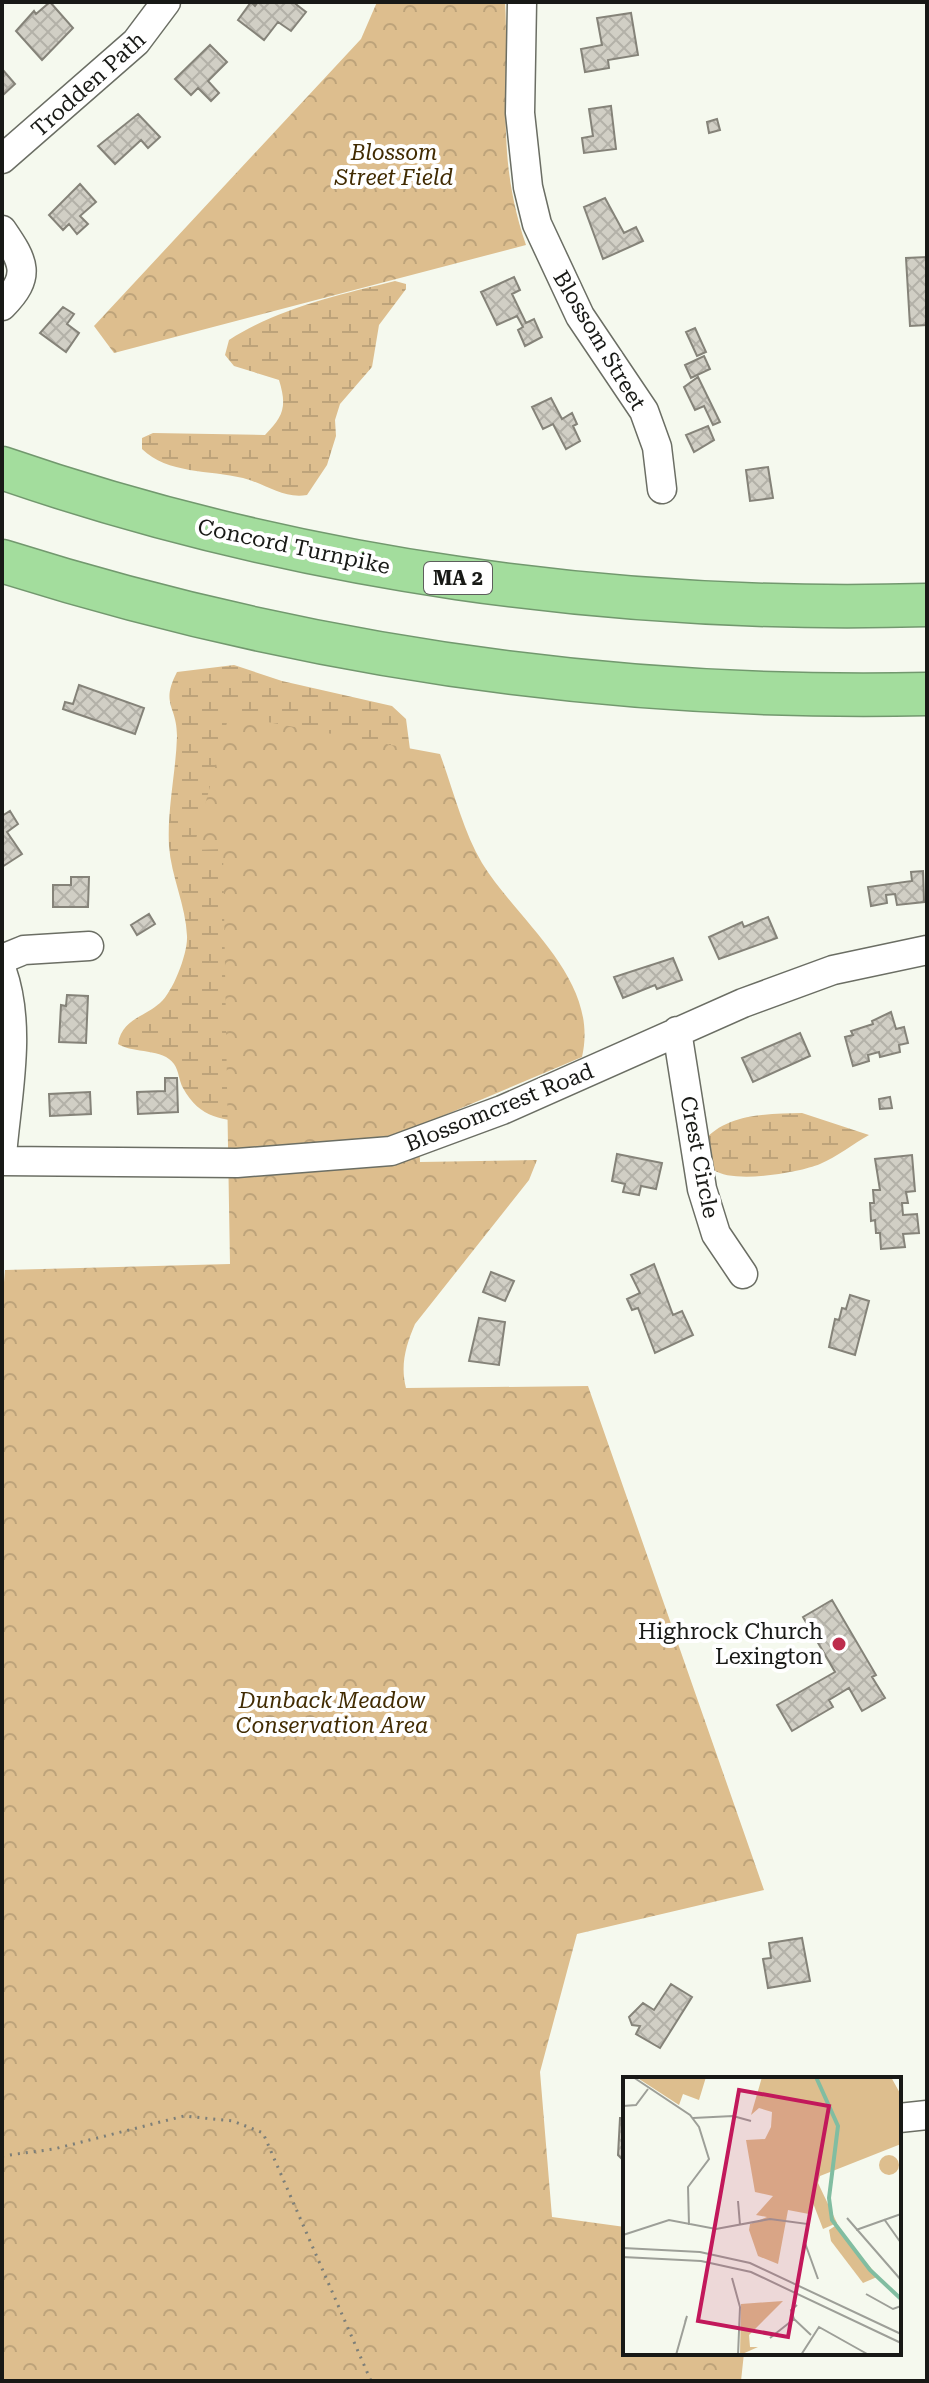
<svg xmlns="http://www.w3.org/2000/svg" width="929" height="2383" font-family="'Roboto Serif',serif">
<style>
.wetland{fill:url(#wetland-marsh)}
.park{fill:url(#park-crowns)}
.building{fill:url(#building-cross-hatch);stroke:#858379;stroke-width:2}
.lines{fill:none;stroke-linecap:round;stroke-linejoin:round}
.minor-casing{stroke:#6b6e64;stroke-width:31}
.highway-casing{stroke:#72986e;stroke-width:45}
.path{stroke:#7d7f78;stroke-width:3;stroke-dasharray:2 6;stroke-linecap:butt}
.minor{stroke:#fff;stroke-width:28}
.highway{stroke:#a3dd9d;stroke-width:42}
.poi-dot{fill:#bd2d4d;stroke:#fff;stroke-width:3}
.labels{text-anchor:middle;stroke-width:8;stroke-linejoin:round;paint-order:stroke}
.shield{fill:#fff;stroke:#5d5e5c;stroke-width:2}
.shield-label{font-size:20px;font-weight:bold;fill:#181916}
.street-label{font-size:22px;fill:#181916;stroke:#fff}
.park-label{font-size:22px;font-style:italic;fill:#412b02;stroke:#fff}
.poi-label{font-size:22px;fill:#181916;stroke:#fff;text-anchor:end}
.inset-river{fill:none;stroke:#81bda1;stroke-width:4}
.inset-road{fill:none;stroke:#9d9f98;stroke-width:2}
.view{fill:#c2185b;fill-opacity:0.15;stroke:#c2185b;stroke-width:4}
.inset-edge{fill:none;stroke:#181916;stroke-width:4}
</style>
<defs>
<pattern id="wetland-marsh" width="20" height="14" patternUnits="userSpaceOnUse" patternTransform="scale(2)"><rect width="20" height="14" fill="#ddbe8e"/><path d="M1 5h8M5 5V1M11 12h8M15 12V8" fill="none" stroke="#bda37a"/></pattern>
<pattern id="park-crowns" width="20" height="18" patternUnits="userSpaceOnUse" patternTransform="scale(2)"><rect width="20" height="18" fill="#ddbe8e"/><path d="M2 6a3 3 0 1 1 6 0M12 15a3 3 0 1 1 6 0" fill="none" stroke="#bda37a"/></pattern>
<pattern id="building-cross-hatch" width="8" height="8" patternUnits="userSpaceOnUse" patternTransform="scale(2)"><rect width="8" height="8" fill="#d1cfc5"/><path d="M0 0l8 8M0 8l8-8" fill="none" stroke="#b3b1a8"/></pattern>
</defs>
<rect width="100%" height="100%" fill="#f5f9ee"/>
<path class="wetland" d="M395 281 406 284V289L379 325 372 367 340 404 335 420 336 436 327 465 307 495C283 499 266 484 243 478 210 470 167 474 142 449V438L153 433 265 435C284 416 287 406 279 380L234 366 225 355 229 340C279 308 338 295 395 281Z
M234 665 282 681 392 706 406 719 426 871 256 1123C223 1120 200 1119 183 1088 179 1081 179 1071 174 1064 163 1048 134 1054 118 1044 122 1019 143 1018 160 1003 173 992 188 953 187 936 186 906 171 876 169 846 167 809 176 772 177 736 177 705 160 705 177 672Z
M802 1113 869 1135C853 1144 837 1157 820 1164 798 1173 733 1184 714 1170 704 1163 704 1153 703 1142 726 1113 768 1114 802 1113Z"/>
<path class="park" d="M377 2H505C510 93 495 154 526 245L114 353 94 326 361 39Z
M229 715 440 754C453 789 463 831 482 863 519 923 600 979 582 1057L419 1126 420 1162 537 1160 529 1180 415 1324C406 1345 400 1365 406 1388L588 1386 764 1890 577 1934 540 2072 552 2217 625 2227V2353H744L741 2381H2V1307L5 1270 230 1264 223 849 193 850Z"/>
<path class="building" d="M50 2 73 28 42 60 16 31 34 11 36 14Z
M251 2 255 6 258 2H293L306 12 291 31 278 22 264 40 238 20Z
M631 13 638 55 608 60 609 68 585 72 581 49 602 45 597 18Z
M210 45 227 62 208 81 219 93 211 101 198 88 191 95 175 79Z
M2 69 15 84 2 96Z
M611 106 616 149 584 153 582 138 593 136 589 109Z
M138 114 160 137 148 148 141 140 115 164 98 146Z
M717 119 720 130 709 133 707 122Z
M80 184 96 202 80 216 88 224 77 234 69 224 63 230 49 215Z
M605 198 624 233 636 227 643 241 603 259 584 207Z
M927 257V325L910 326 906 258Z
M514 277 520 290 512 294 526 323 534 319 542 337 525 346 518 330 523 327 517 316 497 325 481 292Z
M63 307 74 314 67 324 79 333 66 352 40 333Z
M695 328 706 352 697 356 686 332Z
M704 356 710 369 691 378 685 365Z
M698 377 720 422 713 425 704 406 695 410 684 387Z
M551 398 562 419 572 413 577 424 573 426 580 441 566 449 553 424 543 429 532 407Z
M708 426 714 440 694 452 686 435Z
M768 467 773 498 750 501 746 470Z
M79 685 144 708 135 734 63 709 65 702 73 704Z
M10 811 18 824 7 832 22 854 2 867V816Z
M923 871 924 902 897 905 895 894 886 895 887 903 871 906 868 887 912 881 911 872Z
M71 877H89L88 907H53V885H71Z
M149 914 155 924 137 935 131 925Z
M768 917 777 938 719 959 709 937 742 922 744 927Z
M673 958 682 980 657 989 655 985 623 998 614 977Z
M67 995 88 996 86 1043 59 1042 61 1005 66 1006Z
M891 1012 896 1029 904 1027 908 1043 899 1045 900 1052 880 1057 879 1052 868 1055 869 1061 853 1066 845 1037 853 1035 851 1031 873 1024 872 1021Z
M800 1033 810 1056 753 1082 742 1058Z
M165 1078H177L178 1112 138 1114 137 1092 165 1091Z
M90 1092 91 1114 50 1116 49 1094Z
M890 1097 892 1108 880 1109 879 1099Z
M617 1154 662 1163 656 1189 641 1186 639 1195 623 1192 625 1184 612 1181Z
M912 1155 915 1191 906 1192 908 1203H902L903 1215 917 1214 919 1233 903 1234 905 1247 881 1249 880 1233H876L875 1220 871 1221 870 1203H874L873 1190H880L875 1159Z
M654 1264 673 1315 682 1311 693 1335 655 1353 638 1308 632 1310 627 1299 640 1293 631 1275Z
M491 1272 514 1281 505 1301 483 1292Z
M850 1295 869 1301 855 1355 829 1347 835 1319 839 1320 842 1308 846 1309Z
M479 1318 505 1322 499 1365 469 1361Z
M832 1600 876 1675 872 1677 885 1698 862 1711 849 1688 829 1700 833 1707 792 1731 777 1705 835 1672 803 1617Z
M802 1938 810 1981 768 1988 763 1959 771 1958 769 1943Z
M671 1984 692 1997 660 2048 636 2034 640 2026 632 2025 629 2017 643 2003 654 2010Z
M620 2118H625V2162L618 2155Z"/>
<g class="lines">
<g class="minor-casing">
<path id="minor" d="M522 2 520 113 528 187 537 224 580 316 644 411 657 447 662 489
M2 159 136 42 166 2
M2 230C24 262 32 276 2 306
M2 959 24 950 89 946
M2 971C22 1028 7 1095 2 1155
M677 1031 702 1189 716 1234 743 1274
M2 1161 237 1163 391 1151 502 1110 743 1003 833 970 927 950
M899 2118 927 2115"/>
</g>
<g class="highway-casing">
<path id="highway" d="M2 468C298 570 614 614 927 605
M2 561C303 656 612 701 927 694"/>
</g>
<path class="path" d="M2 2156 54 2149 184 2116 233 2121 263 2133 371 2381"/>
<use href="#minor" class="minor"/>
<use href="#highway" class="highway"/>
</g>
<circle class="poi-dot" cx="839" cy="1644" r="8"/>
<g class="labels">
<rect class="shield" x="424" y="562" width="68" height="32" rx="6"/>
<g class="shield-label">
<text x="458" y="585">MA 2</text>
</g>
<g class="street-label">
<text transform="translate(88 84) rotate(-42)" y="8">Trodden Path</text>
<text transform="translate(600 340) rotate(59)" y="8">Blossom Street</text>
<text transform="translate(294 546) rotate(12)" y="8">Concord Turnpike</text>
<text transform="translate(499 1107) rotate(-22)" y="8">Blossomcrest Road</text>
<text transform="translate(700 1157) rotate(79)" y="8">Crest Circle</text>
</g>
<g class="park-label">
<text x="394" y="160">Blossom<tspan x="394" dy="25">Street Field</tspan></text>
<text x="332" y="1708">Dunback Meadow<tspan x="332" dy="25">Conservation Area</tspan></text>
</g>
<g class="poi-label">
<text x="823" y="1639">Highrock Church<tspan x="823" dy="25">Lexington</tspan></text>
</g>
</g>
<g transform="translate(623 2077)">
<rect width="278" height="278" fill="#f5f9ee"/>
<path d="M256 88a10 10 0 1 1 20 0a10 10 0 1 1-20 0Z" fill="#ddbe8e"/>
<path d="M212 149 254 198V200L240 206 208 164 206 153Z" fill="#ddbe8e"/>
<path d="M13 0H83L76 23 60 17 56 28ZM139 0H268L278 18V67L197 99 195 106 214 146 200 152 190 126 186 137 165 133 155 187 135 179 126 153 127 147 144 140 133 138 150 119 132 115 123 63 142 62 148 50 149 35 136 31 128 38ZM160 224 126 258 127 270H135L117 278 118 227Z" fill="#ddbe8e"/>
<path class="inset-river" d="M193 0 215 49 206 121 209 143 247 193 278 222"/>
<path class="inset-road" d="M10 0 67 38 76 50 86 82 65 110 66 148M0 29 13 28 25 12M70 41 110 39 128 44M115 124 117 148M224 141 278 203M261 142 278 166M233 153 278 137M0 158 46 143 93 152 147 142 185 147 182 166 195 202M0 171 77 175 127 186 278 257M0 180 78 184 128 195 278 266M109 201 117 230 115 278M243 217 270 232 278 229M174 228 168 233 171 242 188 258M147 261 171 242M53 278 64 239 62 245M178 278 196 250 246 278"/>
<path class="view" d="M116 13 206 29 165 260 75 244Z"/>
<rect width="278" height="278" class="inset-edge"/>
</g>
<rect width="929" height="2383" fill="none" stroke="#181916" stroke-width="8"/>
</svg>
